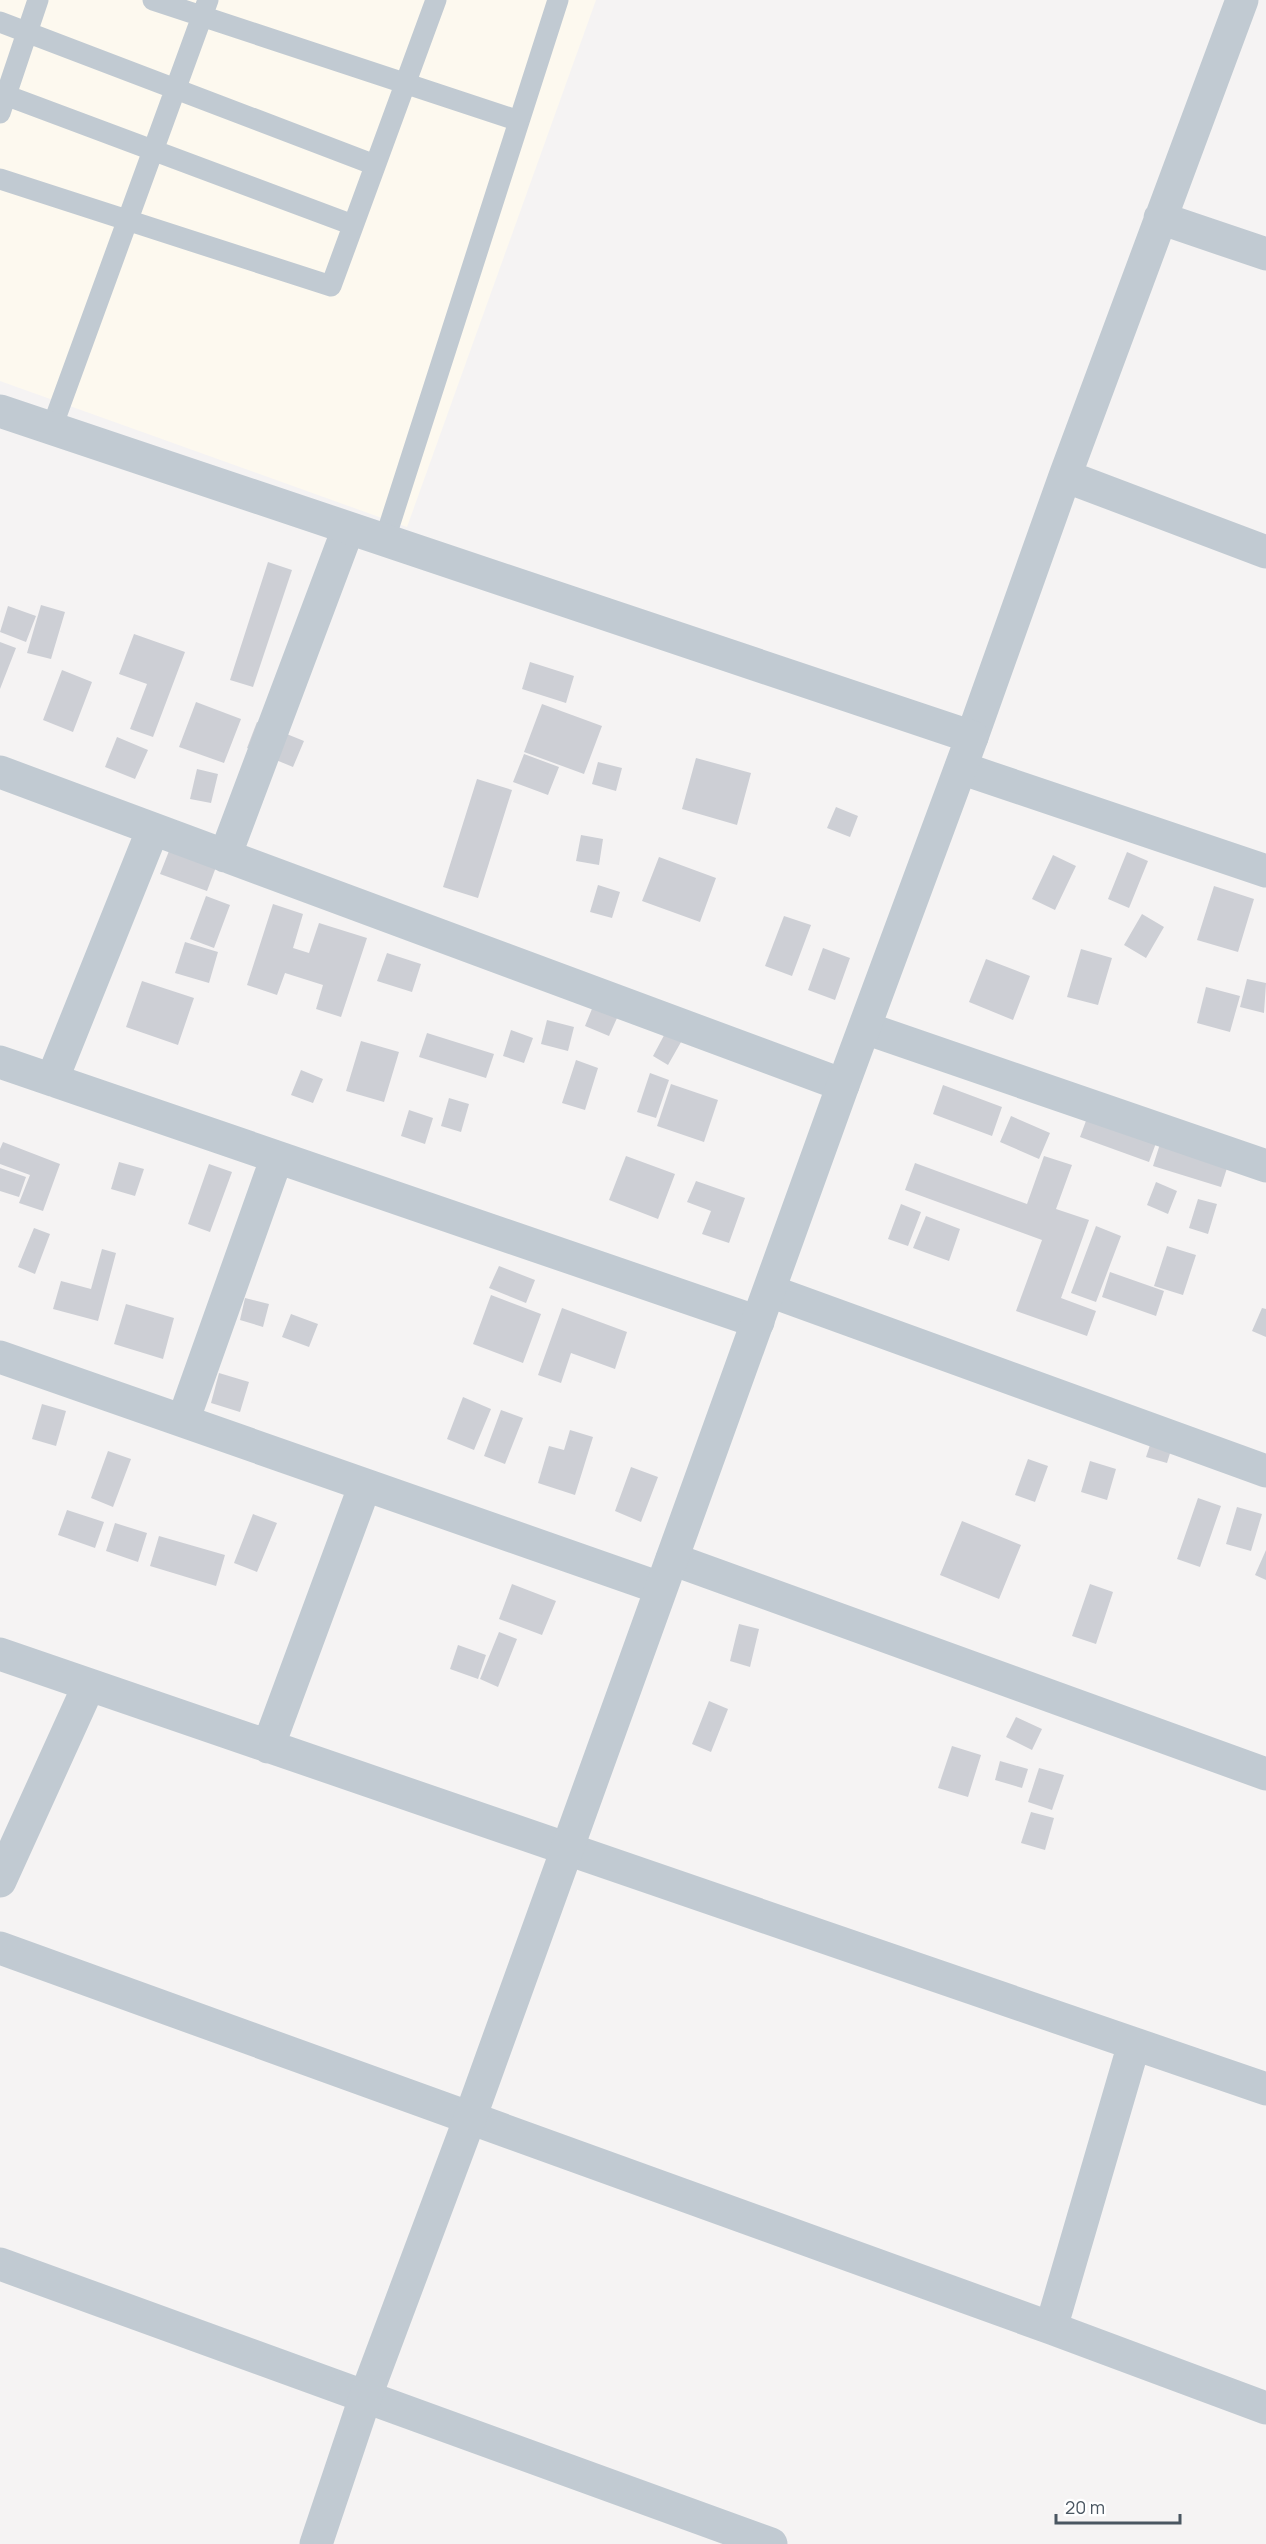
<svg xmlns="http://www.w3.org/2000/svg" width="1266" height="2544" font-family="Manrope,sans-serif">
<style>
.commercial{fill:#fdf9ef}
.building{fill:#cdcfd5}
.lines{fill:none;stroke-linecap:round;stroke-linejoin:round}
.service{stroke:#c1cad2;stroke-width:21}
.minor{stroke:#c1cad2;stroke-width:33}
.tertiary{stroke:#c1cad2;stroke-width:33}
</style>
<rect width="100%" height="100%" fill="#f5f3f3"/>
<path class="commercial" d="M0 0H596L407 527 0 381Z"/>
<path class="building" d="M268 562 292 570 253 687 230 680Z
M41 605 65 612 51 659 27 653Z
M8 606 36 616 26 642 0 632Z
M134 634 185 652 153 737 130 729 147 684 119 674Z
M0 642 16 648 0 689Z
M530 662 574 676 566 703 522 689Z
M62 670 92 682 73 732 43 720Z
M196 702 241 719 224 763 179 747Z
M542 704 602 726 584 774 524 752Z
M257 722 304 741 293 767 247 748Z
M117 737 148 750 135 779 105 767Z
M524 754 559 767 548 795 513 782Z
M696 758 751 773 737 825 682 809Z
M598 762 622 768 616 791 592 784Z
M197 769 218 774 211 803 190 799Z
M477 779 512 790 478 898 443 887Z
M836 807 858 816 850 837 827 828Z
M581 835 603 839 599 865 576 861Z
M169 851 216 867 207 891 160 874Z
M1127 852 1148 861 1129 908 1108 899Z
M1053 855 1076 866 1055 910 1032 899Z
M659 857 716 878 700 922 642 901Z
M598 885 620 892 612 918 590 912Z
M1214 886 1254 899 1238 952 1197 940Z
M206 896 230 905 214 948 190 939Z
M273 904 303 914 293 948 309 953 319 923 367 938 341 1017 316 1009 323 985 285 973 277 995 247 985Z
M1142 914 1164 927 1146 958 1124 945Z
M784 916 811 925 792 976 765 966Z
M185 942 218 952 209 983 175 973Z
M823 948 850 958 835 1000 808 990Z
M1081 949 1112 958 1098 1005 1067 997Z
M387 953 421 964 412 992 377 981Z
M986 959 1030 976 1013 1020 969 1002Z
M1247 979 1266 983 1264 1013 1240 1007Z
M142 981 194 998 178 1045 126 1027Z
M1206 987 1240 996 1230 1032 1197 1023Z
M596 999 621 1009 609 1036 585 1026Z
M547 1020 574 1027 568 1051 541 1044Z
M669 1026 685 1035 668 1065 653 1056Z
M511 1030 533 1038 524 1063 503 1056Z
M427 1033 494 1054 486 1078 419 1057Z
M361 1041 399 1052 384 1102 346 1091Z
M576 1060 598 1068 585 1110 562 1103Z
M301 1070 323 1079 313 1103 291 1095Z
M650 1073 669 1080 656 1118 637 1112Z
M671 1084 718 1100 704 1142 657 1126Z
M943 1085 1002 1107 992 1136 933 1114Z
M449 1098 469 1104 461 1132 441 1126Z
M1093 1102 1162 1127 1149 1162 1080 1137Z
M409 1110 433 1118 425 1144 401 1136Z
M1011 1116 1050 1133 1039 1159 1000 1142Z
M1165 1128 1233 1149 1221 1187 1153 1166Z
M3 1142 60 1164 43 1211 19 1203 30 1175 0 1164V1149Z
M626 1156 675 1174 658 1219 609 1200Z
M1044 1156 1072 1165 1056 1209 1089 1220 1061 1298 1096 1311 1087 1336 1016 1311 1042 1240 905 1190 915 1163 1027 1204Z
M119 1162 144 1169 135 1196 111 1189Z
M209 1164 232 1172 210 1232 188 1224Z
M0 1168 26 1177 19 1197 0 1191Z
M696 1181 745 1198 729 1243 702 1234 711 1211 687 1202Z
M1156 1182 1177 1191 1168 1214 1147 1205Z
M1198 1199 1217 1204 1208 1234 1189 1228Z
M901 1204 921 1212 908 1246 888 1239Z
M926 1216 960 1229 949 1261 913 1248Z
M1096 1226 1121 1236 1096 1302 1071 1293Z
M34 1228 50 1234 35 1274 18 1267Z
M1167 1246 1196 1255 1183 1295 1154 1286Z
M102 1249 116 1253 98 1321 53 1309 61 1281 91 1289Z
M499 1266 535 1280 526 1303 489 1288Z
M1110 1272 1164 1291 1156 1316 1102 1297Z
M491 1295 541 1314 523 1363 473 1344Z
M245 1298 269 1304 263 1327 240 1320Z
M126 1304 174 1318 163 1359 114 1344Z
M562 1308 627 1332 615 1369 571 1353 561 1383 538 1375Z
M1262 1308 1266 1309V1337L1252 1331Z
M291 1314 318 1324 309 1347 282 1337Z
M219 1373 249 1382 240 1412 211 1403Z
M463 1397 491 1409 474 1450 447 1439Z
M42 1404 66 1411 56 1446 32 1439Z
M501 1410 523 1418 505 1464 484 1456Z
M1156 1427 1176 1434 1167 1463 1146 1457Z
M570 1430 593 1437 575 1495 538 1483 549 1446 564 1450Z
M108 1451 131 1459 113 1507 91 1498Z
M1028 1459 1048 1466 1035 1502 1015 1495Z
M1090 1461 1116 1469 1107 1500 1081 1492Z
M631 1467 658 1477 641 1522 615 1511Z
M1198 1498 1221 1506 1200 1567 1177 1559Z
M1237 1507 1262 1514 1251 1551 1226 1544Z
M67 1510 104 1522 95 1548 58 1535Z
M253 1514 277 1523 257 1572 234 1563Z
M962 1521 1021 1545 999 1599 940 1575Z
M115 1523 147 1533 138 1562 106 1551Z
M159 1536 225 1555 216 1586 150 1566Z
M1266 1550V1580L1255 1575Z
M512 1584 556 1601 542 1635 499 1619Z
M1090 1584 1113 1592 1096 1644 1072 1636Z
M739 1624 759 1629 750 1667 730 1661Z
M499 1632 517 1639 498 1687 480 1679Z
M458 1645 486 1655 478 1679 450 1669Z
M709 1701 728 1709 711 1752 692 1744Z
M1016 1717 1042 1729 1032 1750 1006 1737Z
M952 1746 981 1755 968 1797 938 1788Z
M1000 1761 1028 1769 1022 1788 995 1780Z
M1039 1768 1064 1775 1052 1810 1028 1802Z
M1031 1812 1054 1818 1045 1850 1021 1843Z"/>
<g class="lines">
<path class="service" d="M153 0 519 121
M0 22 375 165
M0 93 353 225
M0 113 38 0
M0 179 331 286 436 0
M51 430 208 0
M384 542 558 0"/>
<path class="minor" d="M1160 218 1266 254
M1065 476 1266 552
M972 737 1065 476 1242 0
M961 768 1266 871
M0 772 843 1085
M225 856 348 529
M865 1028 1266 1166
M0 1062 758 1322
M52 1080 153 829
M770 1291 1266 1471
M0 1357 660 1588
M183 1421 277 1157
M672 1559 1266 1774
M0 1654 1266 2089
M268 1747 365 1485
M0 1881 89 1685
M0 1948 1051 2328 1266 2408
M0 2264 771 2544
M1051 2328 1134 2044"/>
<path class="tertiary" d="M0 411 972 737 843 1085 470 2118 365 2398 316 2544"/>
</g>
<path d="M1056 2514v9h124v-9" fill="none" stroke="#4a5661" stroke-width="3"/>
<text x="1065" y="2514" font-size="18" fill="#4a5661" stroke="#ffffff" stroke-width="4.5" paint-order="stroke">20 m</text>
</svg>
